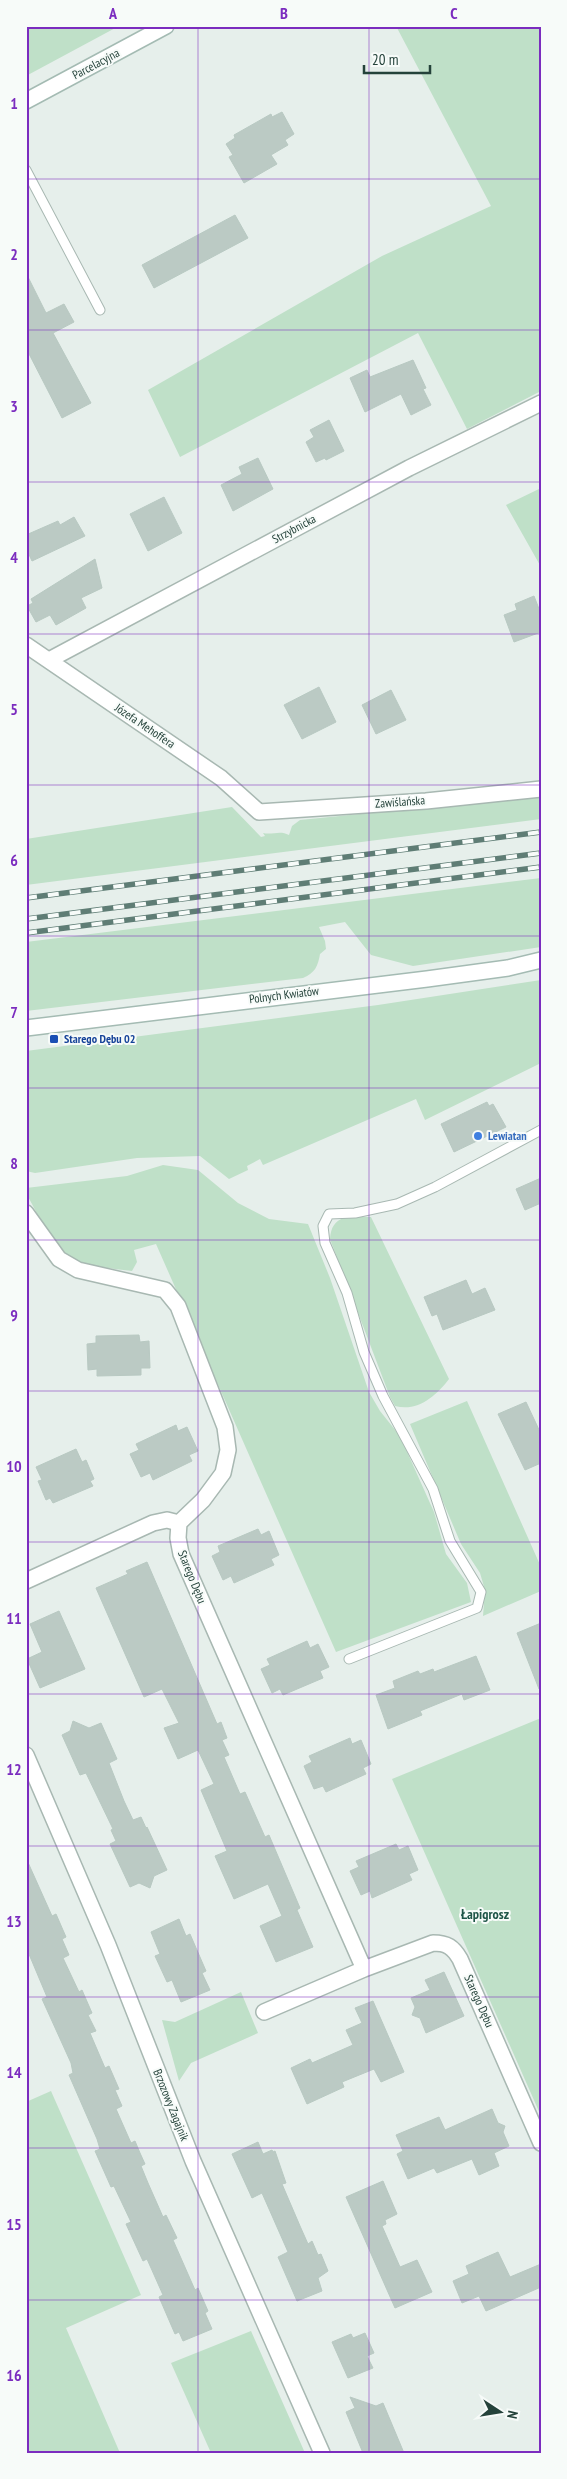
<svg xmlns="http://www.w3.org/2000/svg" width="567" height="2479" font-family="'PT Sans Narrow',sans-serif">
<style>
.green{fill:#bfe0c8}
.building{fill:#bbcac4;stroke:#b8c9c2}
.lines{fill:none;stroke-linecap:round;stroke-linejoin:round}
.lane-casing{stroke:#a8b8b2;stroke-width:11}
.street-casing{stroke:#a8b8b2;stroke-width:18}
.secondary-casing{stroke:#a4bbb3;stroke-width:18}
.lane{stroke:#fff;stroke-width:9}
.street{stroke:#fff;stroke-width:15}
.secondary{stroke:#fff;stroke-width:15}
.rail-casing{stroke:#5f7d75;stroke-width:5.5}
.rail{stroke:#f7fbf9;stroke-width:4;stroke-dasharray:11;stroke-linecap:butt}
.grid{fill:none;stroke:#7b2cbf;stroke-width:1;stroke-opacity:0.55}
.transit-dot{fill:#1a4fb4;stroke:#f7fbf9;stroke-width:2}
.shop-dot{fill:#3f7fe0;stroke:#f7fbf9;stroke-width:2}
.labels{text-anchor:middle;stroke-width:4;stroke-linejoin:round;paint-order:stroke}
.street-label{font-size:12px;fill:#24423a;stroke:#f7fbf9}
.transit-label{font-size:12px;font-weight:bold;fill:#164399;stroke:#f7fbf9;text-anchor:start}
.shop-label{font-size:12px;font-weight:bold;fill:#366cbe;stroke:#f7fbf9;text-anchor:start}
.neighbourhood-label{font-size:14px;font-weight:bold;fill:#1f5548;stroke:#f7fbf9}
.neatline{fill:none;stroke:#7b2cbf;stroke-width:2}
.grid-label{font-size:16px;text-anchor:middle;font-weight:bold;fill:#7b2cbf}
</style>
<rect width="100%" height="100%" fill="#e6efeb"/>
<path class="green" d="M26 26H119L26 76Z
M396 26H541V391L467 429 418 333 180 457 148 390 382 256 491 206Z
M541 488V567L506 505Z
M541 796V819L26 885V839L232 807 261 837 265 836 263 833C273 835 280 830 289 835L292 826 300 820Z
M541 878V947L413 966 371 955 345 922 319 927 325 941 326 949 320 954C318 966 315 973 303 978L26 1011V942Z
M541 980V1063L425 1120 416 1099 263 1165 260 1159 247 1166 248 1170 229 1179 200 1156 137 1158 35 1173 26 1171V1051L378 1005Z
M163 1165 198 1170 238 1203 269 1219 308 1224 330 1278 369 1392 380 1411 400 1436 434 1512 446 1554 467 1583 471 1602 336 1652 156 1244 134 1250 137 1262 132 1271C111 1268 81 1267 64 1253 47 1238 37 1212 26 1193V1188L127 1176Z
M345 1217H371L449 1379C436 1396 418 1412 395 1406L390 1397 330 1239C331 1227 334 1222 345 1217Z
M467 1401 541 1567V1591L483 1616 485 1590 480 1573 461 1544 410 1424Z
M541 1718V2116L392 1779Z
M241 1992 258 2033 191 2063 179 2081 162 2020 175 2022Z
M51 2091 141 2295 66 2328 120 2453H26V2102Z
M251 2331 305 2453H211L171 2363Z"/>
<path class="building" d="M282 112 294 134 285 140 288 145 271 155 277 164 244 183 229 157 233 155 226 144 235 138 234 135 271 114 272 117Z
M235 215 248 238 154 288 142 265Z
M26 273 46 313 64 304 74 322 53 333 91 403 62 418 26 348Z
M413 360 426 388 423 389 431 405 411 415 401 394 365 412 350 378 367 370 370 377Z
M329 420 344 451 326 460 325 458 316 462 306 442 314 437 310 430Z
M258 458 273 489 233 511 221 485 242 474 239 467Z
M164 497 182 533 148 551 130 514Z
M74 517 85 536 32 561 26 548V535L58 521 60 525Z
M95 559 102 588 81 598 86 608 56 625 50 615 36 622 27 606 33 603 31 599Z
M534 596 541 614V632L514 642 504 615 517 610 515 604Z
M319 687 336 722 302 739 284 705Z
M391 690 406 720 376 734 362 705Z
M487 1102 489 1106 493 1104 506 1127 454 1152 441 1124Z
M541 1178V1203L525 1210 516 1189Z
M466 1280 472 1294 485 1288 495 1310 443 1330 437 1314 432 1316 424 1297Z
M139 1335 140 1342 149 1341 150 1368H141V1375L97 1376V1369L88 1370 87 1344 96 1343V1336Z
M526 1402 541 1434V1463L525 1470 498 1414Z
M176 1425 178 1431 187 1427 198 1451 189 1455 192 1461 153 1480 150 1473 141 1477 130 1454 139 1450 136 1444Z
M76 1449 82 1462 86 1460 94 1479 90 1481 93 1486 53 1503 50 1498 46 1500 38 1481 42 1480 36 1467Z
M258 1529 261 1535 269 1531 279 1555 271 1559 274 1565 234 1583 231 1576 223 1580 212 1556 220 1552 218 1546Z
M147 1562 217 1724 221 1722 227 1738 222 1740 229 1755 224 1757 240 1794 245 1792 265 1837 269 1835 300 1908 295 1911 297 1910 313 1947 276 1962 260 1926 282 1916 268 1884 234 1899 215 1856 227 1851 201 1790 214 1784 198 1750 178 1759 164 1728 179 1723 162 1689 144 1697 96 1588 128 1574 126 1571Z
M59 1611 85 1669 40 1688 27 1659 42 1652 30 1624Z
M541 1623V1689H539L517 1633Z
M307 1641 310 1648 318 1644 329 1667 320 1671 323 1678 283 1695 280 1689 272 1693 261 1669 270 1665 267 1659Z
M476 1656 490 1690 464 1700 462 1694 420 1711 422 1715 388 1729 376 1695 395 1688 393 1681 418 1671 420 1674 433 1669 434 1672Z
M73 1721 89 1728 101 1723 117 1759 109 1763 124 1801 133 1820 141 1817 146 1828 147 1827 167 1870 154 1876 150 1888 139 1883 130 1887 110 1844 116 1841 111 1830 113 1829 86 1773 80 1775 62 1735 70 1731Z
M350 1738 352 1744 361 1740 371 1764 363 1768 366 1774 326 1792 323 1786 314 1789 304 1766 312 1762 309 1756Z
M396 1844 399 1850 408 1846 418 1870 409 1874 412 1880 372 1898 370 1891 361 1895 350 1871 359 1867 356 1861Z
M26 1858 52 1916 56 1914 66 1937 62 1939 69 1955 63 1958 79 1992 82 1990 92 2013 88 2015 96 2031 90 2033 105 2068 109 2066 119 2089 115 2090 122 2106 116 2109 131 2143 135 2141 140 2153 145 2164 141 2166 148 2183 163 2217 166 2215 177 2238 173 2240 195 2290 198 2288 208 2311 205 2313 212 2329 183 2341 179 2332 175 2334 159 2297 163 2295 147 2259 143 2261 126 2224 131 2222 114 2186 111 2187 95 2151 100 2149 97 2139 69 2075 73 2073 71 2063 42 1999 47 1997 26 1947Z
M179 1919 186 1936 190 1934 206 1971 202 1973 210 1990 181 2002 172 1980 167 1982 155 1956 160 1954 151 1932Z
M444 1972 464 2016 426 2033 420 2018 412 2015 415 2007 411 1998 430 1990 425 1980Z
M373 2001 404 2072 381 2082 374 2069 342 2082 344 2087 307 2104 291 2068 310 2059 312 2063 353 2045 346 2030 362 2023 355 2008Z
M492 2109 498 2123 505 2126 503 2132 509 2146 494 2153 499 2166 479 2175 472 2159 437 2173 434 2168 408 2179 397 2154 403 2151 396 2135 439 2117 445 2130Z
M258 2142 263 2154 272 2150 273 2152 275 2151 286 2183 282 2184 300 2226 308 2244 312 2241 318 2255 321 2254 328 2271 318 2278 322 2291 297 2301 278 2257 288 2252 262 2193 252 2198 232 2154Z
M383 2181 397 2214 385 2220 386 2224 382 2226 400 2267 417 2260 432 2292 395 2308 346 2197Z
M498 2252 510 2277 541 2264V2287L486 2311 479 2296 462 2303 453 2281 469 2274 466 2266Z
M365 2333 374 2353 367 2356 373 2368 348 2378 332 2342 351 2334 353 2338Z
M350 2397 376 2406 383 2403 404 2453H363L346 2412 355 2408Z"/>
<g class="lines">
<g class="lane-casing">
<path id="lane" d="M26 170 100 310
M349 1659 477 1608 481 1592 450 1541 433 1489 383 1396 364 1352 347 1293 325 1243 323 1226 329 1214 355 1213 397 1204 435 1187 541 1130"/>
</g>
<g class="street-casing">
<path id="street" d="M26 645 221 778 259 812 426 801 541 789
M49 660 409 468 541 403
M26 1213 59 1259 78 1270 165 1290 178 1306 225 1427 228 1450 223 1473 203 1500 179 1523 178 1538 181 1554 364 1969 433 1943C447 1943 453 1947 460 1959L541 2143
M26 1581 153 1523 167 1520 179 1523
M26 1755 108 1945 193 2161 322 2453
M264 2012 364 1969"/>
</g>
<g class="secondary-casing">
<path id="secondary" d="M26 101 166 26
M26 1028 427 979 508 968 541 960"/>
</g>
<use href="#lane" class="lane"/>
<use href="#street" class="street"/>
<use href="#secondary" class="secondary"/>
<g class="rail-casing">
<path id="rail" d="M26 898 541 832
M26 919 541 853
M26 933 541 867"/>
</g>
<use href="#rail" class="rail"/>
</g>
<path class="grid" d="M198 26V2453M369 26V2453M26 179H541M26 330H541M26 482H541M26 634H541M26 785H541M26 936H541M26 1088H541M26 1240H541M26 1391H541M26 1542H541M26 1694H541M26 1846H541M26 1997H541M26 2148H541M26 2300H541"/>
<rect class="transit-dot" x="49" y="1034" width="10" height="10" rx="2.5"/>
<circle class="shop-dot" cx="478" cy="1136" r="5"/>
<g class="labels">
<g class="street-label">
<text transform="translate(96 64) rotate(-28)" y="4">Parcelacyjna</text>
<text transform="translate(294 529) rotate(-28)" y="4">Strzybnicka</text>
<text transform="translate(145 726) rotate(34)" y="4">Józefa Mehoffera</text>
<text transform="translate(400 802) rotate(-4)" y="4">Zawiślańska</text>
<text transform="translate(284 995) rotate(-7)" y="4">Polnych Kwiatów</text>
<text transform="translate(192 1577) rotate(68)" y="4">Starego Dębu</text>
<text transform="translate(479 2001) rotate(66)" y="4">Starego Dębu</text>
<text transform="translate(171 2105) rotate(68)" y="4">Brzozowy Zagajnik</text>
</g>
<g class="transit-label">
<text x="64" y="1043">Starego Dębu 02</text>
</g>
<g class="shop-label">
<text x="488" y="1140">Lewiatan</text>
</g>
<g class="neighbourhood-label">
<text x="485" y="1919">Łapigrosz</text>
</g>
</g>
<rect width="567" height="2479" fill="none" stroke="#f7fbf9" stroke-width="55"/>
<g transform="translate(500 2412) rotate(102)" stroke="#f7fbf9" stroke-width="4" paint-order="stroke">
<path d="M0-4L9 19L0 12L-9 19Z" fill="#24423a"/>
<text y="-8" font-size="14" font-weight="bold" text-anchor="middle" fill="#24423a">N</text>
</g>
<path d="M364 65v8h66v-8" fill="none" stroke="#24423a" stroke-width="2.5"/>
<text x="372" y="65" font-size="15" fill="#24423a" stroke="#f7fbf9" stroke-width="4" paint-order="stroke">20 m</text>
<rect x="28" y="28" width="512" height="2424" class="neatline"/>
<g class="grid-label">
<text x="113" y="19">A</text>
<text x="284" y="19">B</text>
<text x="454" y="19">C</text>
<text x="14" y="109">1</text>
<text x="14" y="260">2</text>
<text x="14" y="412">3</text>
<text x="14" y="563">4</text>
<text x="14" y="715">5</text>
<text x="14" y="866">6</text>
<text x="14" y="1018">7</text>
<text x="14" y="1169">8</text>
<text x="14" y="1321">9</text>
<text x="14" y="1472">10</text>
<text x="14" y="1624">11</text>
<text x="14" y="1775">12</text>
<text x="14" y="1927">13</text>
<text x="14" y="2078">14</text>
<text x="14" y="2230">15</text>
<text x="14" y="2381">16</text>
</g>
</svg>
